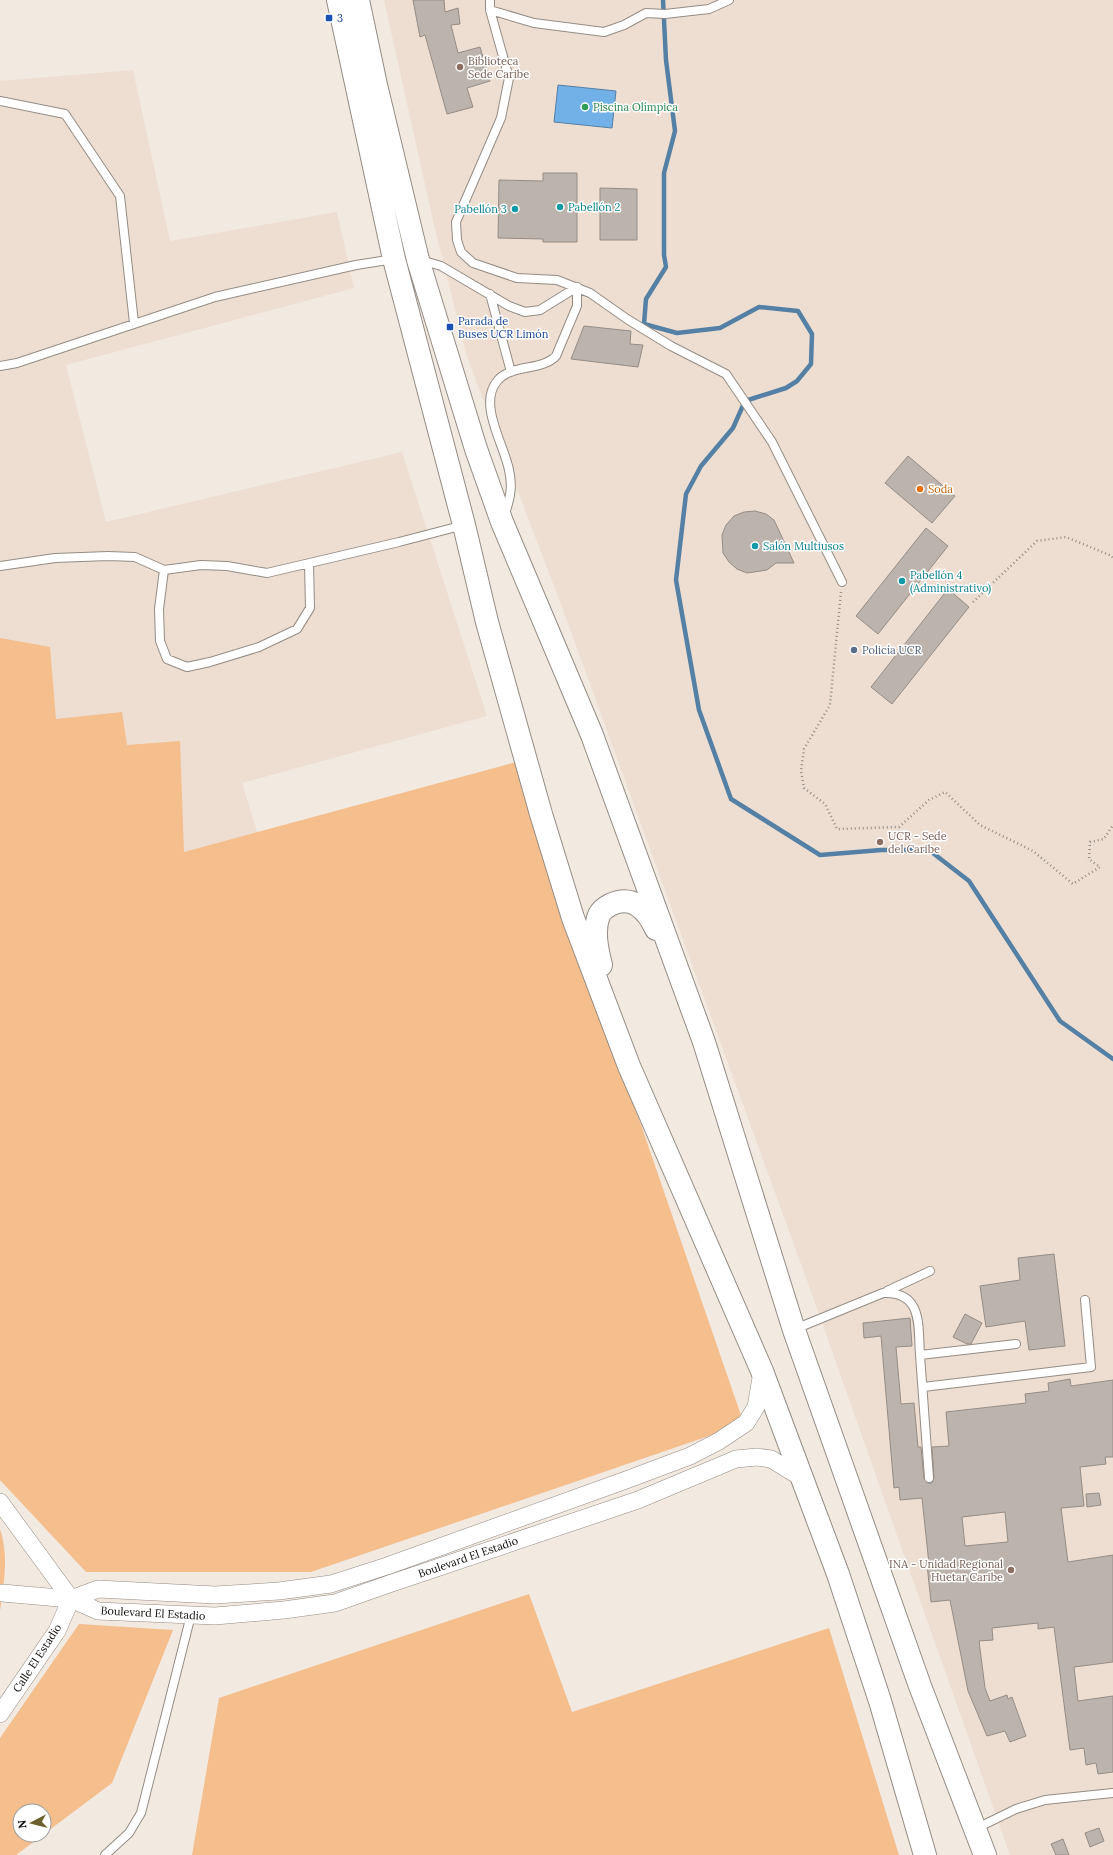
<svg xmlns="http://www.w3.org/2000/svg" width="1113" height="1855" font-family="Lora,serif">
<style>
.built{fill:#eeded1}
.green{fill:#f4be8d}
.water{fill:#71b1e8;stroke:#5480a5}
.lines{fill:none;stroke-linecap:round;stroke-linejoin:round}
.stream{stroke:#5480a5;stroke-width:4.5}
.building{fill:#bcb4ac;stroke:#958c85;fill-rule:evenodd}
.lane-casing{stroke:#948c84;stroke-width:10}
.street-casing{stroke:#948c84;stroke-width:18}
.highway-casing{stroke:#948c84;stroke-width:24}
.path{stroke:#938c86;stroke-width:2.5;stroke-dasharray:1 3;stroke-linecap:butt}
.lane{stroke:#fff;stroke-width:8}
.street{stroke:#fff;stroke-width:17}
.highway{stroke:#fff;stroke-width:22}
.transit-dot{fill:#1a4fb4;stroke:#fff;stroke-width:1.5}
.education-dot{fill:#8d6e63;stroke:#fff;stroke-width:1.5}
.leisure-dot{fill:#2e9e5b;stroke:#fff;stroke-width:1.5}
.culture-dot{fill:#0f9aa8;stroke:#fff;stroke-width:1.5}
.food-dot{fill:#e8710a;stroke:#fff;stroke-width:1.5}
.service-dot{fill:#5c6f8a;stroke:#fff;stroke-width:1.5}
.labels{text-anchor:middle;stroke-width:3;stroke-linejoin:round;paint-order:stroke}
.transit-label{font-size:11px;fill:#164399;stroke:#fff;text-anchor:start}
.education-label{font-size:11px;fill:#785e54;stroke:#fff;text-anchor:start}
.leisure-label{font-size:11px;fill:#27864d;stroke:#fff;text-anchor:start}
.culture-label{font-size:11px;fill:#0d838f;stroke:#fff;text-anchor:start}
.food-label{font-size:11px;fill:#c56008;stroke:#fff;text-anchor:start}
.service-label{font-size:11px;fill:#4e5e75;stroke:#fff;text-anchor:start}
.street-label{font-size:11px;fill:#0f0c09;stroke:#fff}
</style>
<rect width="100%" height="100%" fill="#f2e9e1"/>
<path class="built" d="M384 0H1113V1855H1010L809 1286 566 618 467 357 434 225Z
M133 70 170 241 337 212 354 288 66 365 106 522 402 452 487 716 242 783 416 1341 0 1312V81Z"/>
<path class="green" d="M0 638 50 647 56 719 122 712 127 745 180 741 184 852 516 762 744 1424 311 1572H86L0 1480Z
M0 1529C9 1555 4 1584 0 1611Z
M529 1594 572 1712 829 1628 899 1855H192L219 1698Z
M79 1624 173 1630 112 1783 44 1834V1811H20V1835H43L16 1855H0V1738Z"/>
<path class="water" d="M558 85 616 91 612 128 554 122Z"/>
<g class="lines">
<path class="stream" d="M663 0 666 60 675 131 664 173V255L666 267 646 299 644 324 677 333 720 328 759 307 798 311 812 334 811 364 797 381 786 388 745 401 733 428 701 466 686 494 676 580 699 710 731 799 820 855 881 850H929L969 881 1060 1021 1113 1059"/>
</g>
<path class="building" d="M413 0H444L445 12 458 8 460 24 451 25 458 53 480 47 490 81 467 88 473 107 447 114 425 35 420 37Z
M543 173H577V242H543V239L498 238 499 180 543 181Z
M600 188 637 189V240H600Z
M584 326 631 331 630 344 643 345 638 367 571 359Z
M908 456 955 496 932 523 885 483Z
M755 511 766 514 774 520 794 563H776L767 570 747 573 737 569 729 562 723 553 722 535 726 525 734 516 744 512Z
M926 528 948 546 878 634 856 616Z
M948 589 969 607 892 704 871 687Z
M1054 1254 1065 1346 1029 1350 1025 1321 986 1327 980 1286 1020 1280 1018 1258Z
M965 1314 982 1323 971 1344H967L953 1337Z
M910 1318 912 1346 896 1347 901 1404 914 1403 918 1447H921L924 1478 927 1483H932L934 1478 932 1447 949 1446 946 1412 1026 1403 1025 1394 1049 1391 1048 1383 1070 1379 1071 1386 1113 1380V1457H1105L1106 1464 1080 1467 1084 1506 1061 1508 1068 1562 1113 1555V1662L1074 1667 1078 1701 1113 1696V1772L1098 1774 1096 1763 1086 1765 1084 1748 1070 1750 1054 1627 1038 1629V1623L992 1628 993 1640 979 1641 985 1688 990 1701 1007 1695 1008 1699 1012 1697 1026 1736 1010 1742 1005 1731 987 1736 968 1691 950 1600 931 1602 927 1564H929L922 1498 900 1500 899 1487 894 1488 881 1336 864 1338 863 1323ZM1005 1512 1008 1542 965 1546 962 1517Z
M1099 1493 1101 1505 1087 1507 1086 1494Z
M1099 1828 1104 1841 1090 1847 1085 1833Z
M1063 1839 1069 1855H1056L1051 1844Z"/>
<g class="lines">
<g class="lane-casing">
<path id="lane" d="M490 0V10L509 78 501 118 456 222 457 240 461 252 473 263 517 278 557 280 590 293 627 319 671 346 726 374 772 442 842 582
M490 10 534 23 604 32 624 25 646 13 665 14 709 9 729 0
M0 101 65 114 120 196 134 323
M421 260 441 266 509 306 525 312 540 310 577 287
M490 294 511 372
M0 366 17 363 215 297 356 265 394 259
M505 514C510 498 513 487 509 470 504 444 477 403 498 380 512 364 542 371 556 356L577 306V287
M0 566 55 558 108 556 135 557 164 570 201 565 227 566 267 573 399 542 464 525
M164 570 159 609 160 641 167 659 187 667 210 662 259 647 297 629 310 608 309 564
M887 1291 930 1271
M795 1329 883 1293C923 1291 918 1326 920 1355L1016 1344
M920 1355 929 1478
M923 1387 1091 1367 1085 1300
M975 1829 1016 1809 1045 1800 1113 1793
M105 1855 129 1833 141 1813 191 1615"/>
</g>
<g class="street-casing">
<path id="street" d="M0 1502 71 1599
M2 1593 71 1599 98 1611 215 1616 284 1610 335 1603 389 1584 638 1500 736 1459 757 1457 771 1459 802 1478
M71 1599 98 1589 215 1595 279 1591 331 1584 387 1566 626 1480 690 1456 719 1441 746 1423 756 1407 762 1372
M0 1714 57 1631 71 1599"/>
</g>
<g class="highway-casing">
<path id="highway" d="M338 0 394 259 464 525 487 622 541 814 573 918 629 1066 762 1371 802 1478 838 1574 880 1701 925 1855
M358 0 376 85 418 260 476 449 502 522 592 735 704 1042 794 1330 920 1686 985 1855
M601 965C597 949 593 931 599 915 601 911 606 907 610 905 632 894 647 909 656 929"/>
</g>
<path class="path" d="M841 592 830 705 804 749 801 771 804 788 825 804 837 829 899 827 929 800 945 792 980 825 1033 851 1073 884 1100 867 1089 859 1090 842 1104 839 1113 825
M973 602 1037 541 1066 537 1112 556 1113 558"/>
<use href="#lane" class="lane"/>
<use href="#street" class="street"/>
<use href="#highway" class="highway"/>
</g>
<g class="transit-dot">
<rect x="325" y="14" width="8" height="8" rx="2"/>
<rect x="446" y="323" width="8" height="8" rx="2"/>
</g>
<g class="education-dot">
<circle cx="460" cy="67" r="4"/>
<circle cx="880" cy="842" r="4"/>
<circle cx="1011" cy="1570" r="4"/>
</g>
<circle class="leisure-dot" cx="585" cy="107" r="4"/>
<g class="culture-dot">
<circle cx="560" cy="207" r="4"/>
<circle cx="515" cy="209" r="4"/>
<circle cx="755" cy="546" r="4"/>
<circle cx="902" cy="581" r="4"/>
</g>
<circle class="food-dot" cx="920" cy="489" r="4"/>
<circle class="service-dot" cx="854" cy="650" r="4"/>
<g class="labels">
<g class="transit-label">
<text x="337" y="22">3</text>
<text x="458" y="325">Parada de<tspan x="458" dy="13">Buses UCR Limón</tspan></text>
</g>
<g class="education-label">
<text x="468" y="65">Biblioteca<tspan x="468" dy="13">Sede Caribe</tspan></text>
<text x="888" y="840">UCR - Sede<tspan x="888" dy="13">del Caribe</tspan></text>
<text x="1003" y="1568" text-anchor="end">INA - Unidad Regional<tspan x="1003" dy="13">Huetar Caribe</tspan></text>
</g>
<g class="leisure-label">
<text x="593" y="111">Piscina Olímpica</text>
</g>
<g class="culture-label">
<text x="568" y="211">Pabellón 2</text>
<text x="507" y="213" text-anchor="end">Pabellón 3</text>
<text x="763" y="550">Salón Multiusos</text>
<text x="910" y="579">Pabellón 4<tspan x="910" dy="13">(Administrativo)</tspan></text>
</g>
<g class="food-label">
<text x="928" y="493">Soda</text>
</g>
<g class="service-label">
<text x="862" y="654">Policía UCR</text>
</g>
<g class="street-label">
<text transform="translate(468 1557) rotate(-19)" y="4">Boulevard El Estadio</text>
<text transform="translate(153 1613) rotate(3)" y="4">Boulevard El Estadio</text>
<text transform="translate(37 1658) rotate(-57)" y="4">Calle El Estadio</text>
</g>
</g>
<g transform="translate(32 1823) rotate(263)"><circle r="19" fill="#ffffff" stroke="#9f9e9d"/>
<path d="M0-3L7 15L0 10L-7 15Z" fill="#6c602d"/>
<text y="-6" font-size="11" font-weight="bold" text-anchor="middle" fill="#0f0c09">N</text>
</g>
</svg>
